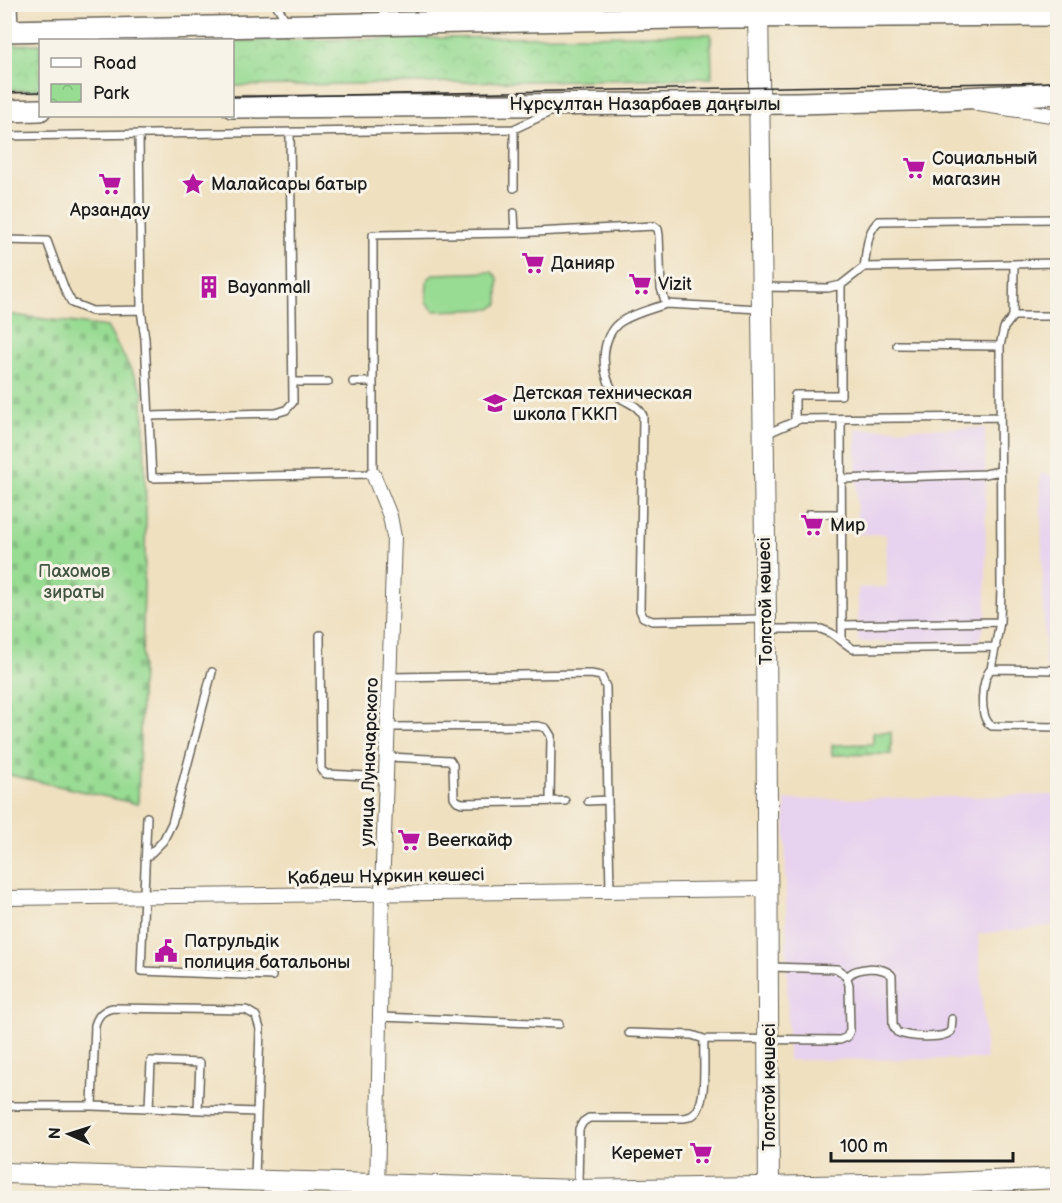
<svg xmlns="http://www.w3.org/2000/svg" width="1062" height="1203" font-family="'Balsamiq Sans',sans-serif">
<style>
.built{fill:#e7d2ef}
.cemetery{fill:url(#cemetery-stones);stroke:#5a7c58;stroke-width:1.5}
.park{fill:url(#park-crowns);stroke:#5a7c58;stroke-width:1.5}
.garden{fill:#98db93;stroke:#5a7c58;stroke-width:1.5}
.lines{fill:none;stroke-linecap:round;stroke-linejoin:round}
.lane-casing{stroke:#666155;stroke-width:10}
.street-casing{stroke:#666155;stroke-width:16}
.secondary-casing{stroke:#666155;stroke-width:22}
.primary-casing{stroke:#666155;stroke-width:24}
.lane{stroke:#fff;stroke-width:7}
.street{stroke:#fff;stroke-width:14}
.secondary{stroke:#fff;stroke-width:20}
.primary{stroke:#fff;stroke-width:21}
.tram{stroke:#1c1c1c;stroke-width:1.5}
.labels{text-anchor:middle;stroke-width:6;stroke-linejoin:round;paint-order:stroke}
.street-label{font-size:18px;fill:#1c1c1c;stroke:#f7f3e8}
.poi-label{font-size:18px;fill:#1c1c1c;stroke:#f7f3e8;text-anchor:start}
.park-label{font-size:18px;fill:#415540;stroke:#f7f3e8}
</style>
<defs>
<pattern id="cemetery-stones" width="16" height="16" patternUnits="userSpaceOnUse" patternTransform="scale(1.5)"><rect width="16" height="16" fill="#98db93"/><path d="M2 7V4a2 2 0 0 1 4 0v3zM10 15v-3a2 2 0 0 1 4 0v3z" fill="#82bb7e"/></pattern>
<pattern id="park-crowns" width="20" height="18" patternUnits="userSpaceOnUse" patternTransform="scale(1.5)"><rect width="20" height="18" fill="#98db93"/><path d="M2 6a3 3 0 1 1 6 0M12 15a3 3 0 1 1 6 0" fill="none" stroke="#82bb7e"/></pattern>
</defs>
<rect width="100%" height="100%" fill="#f7f3e8"/>
<filter id="ink" filterUnits="userSpaceOnUse"><feTurbulence type="fractalNoise" baseFrequency=".0167" numOctaves="2"/><feDisplacementMap in="SourceGraphic" scale="12" xChannelSelector="R" yChannelSelector="G"/><feConvolveMatrix kernelMatrix="1 2 1 2 8 2 1 2 1" color-interpolation-filters="sRGB"/></filter>
<filter id="wash" filterUnits="userSpaceOnUse"><feTurbulence type="fractalNoise" baseFrequency=".008" numOctaves="4" result="noise"/><feDisplacementMap in="SourceGraphic" scale="24" xChannelSelector="R" yChannelSelector="G"/><feGaussianBlur stdDeviation="1.35" result="paint"/><feColorMatrix in="noise" values="0 0 0 0 0 0 0 0 0 0 0 0 0 0 0 0 0 1.4 0 .05"/><feComposite in="paint" operator="in"/></filter>
<g filter="url(#wash)">
<rect width="100%" height="100%" fill="#efe0c0"/>
<path class="built" d="M985 428 986 622 978 642H858V588L887 587V568L886 534H857L856 429Z
M1040 474H1057V667H1045Z
M1057 795V925L978 934 986 1059 788 1060 785 800Z"/>
<path class="cemetery" d="M5 314 107 327 143 391 146 517 138 804 5 774Z"/>
<path class="park" d="M711 34 712 78 233 86V41Z
M40 44V90H5V45Z
M873 732H891V754L832 755V745L873 744Z"/>
<path class="garden" d="M492 272 498 278V304L491 309 434 311 426 302 427 280 434 274Z"/>
</g>
<g filter="url(#ink)">
<g class="lines">
<g class="lane-casing">
<path id="lane" d="M13 4 14 28
M276 4 286 21
M383 4V21
M514 129V188
M139 134 141 310 145 339 152 478 373 474V235L515 233 654 226 658 229 659 235 661 288 666 304 760 309
M4 136 514 129 550 112
M514 213 515 233
M4 240 47 241 65 290 72 303 92 311 141 310
M1014 265 1013 316 1004 328 1000 346 1001 588 1000 622 991 669 1058 670
M864 267 1058 263
M763 287 828 288 841 285 864 267C867 252 866 231 879 221L1058 219
M666 304C652 309 635 313 622 321 599 334 599 379 618 396 626 403 638 404 643 416L640 610 643 617 652 621 765 619
M1013 316H1058
M897 345 1000 346
M294 382H328
M353 382H373
M149 416 276 413 286 410 293 402 290 133
M795 420V395H841V285
M841 420 842 640
M766 434 800 419 1000 417
M841 479 985 474 1000 471
M809 514H841
M842 625 1000 622
M768 629H821L831 633 853 649 996 647
M320 635 321 770 326 774 387 777
M991 669C981 679 978 719 992 726L1058 727
M390 677 591 674 601 676 606 687 608 800
M389 727 538 726 546 728 551 736 550 801
M388 757 450 760 453 765 454 797 457 801 462 803 565 801
M588 801 608 800 610 890
M147 817 141 971 272 976
M145 859 163 841 172 823 212 672
M847 978C853 966 885 965 892 976L893 1025 897 1032C908 1037 943 1040 951 1031L952 1019
M380 1017 559 1024
M629 1033 692 1035 704 1039
M4 1106H92L95 1025C98 1015 103 1010 113 1008L246 1010 256 1016 260 1029 255 1177
M92 1106 257 1112
M149 1108 151 1061 200 1063 198 1110
M578 1188 579 1129 583 1122 589 1118H684C690 1117 693 1116 697 1111 707 1096 703 1058 704 1039L840 1040 847 1037 850 1030 849 985C847 977 845 973 837 969L770 967"/>
</g>
<g class="street-casing">
<path id="street" d="M978 104 1058 116
M373 474 390 516 394 537 382 894 377 1198
M4 898 767 889"/>
</g>
<g class="secondary-casing">
<path id="secondary" d="M758 4 766 619 769 1198
M4 1173 578 1190 926 1184 1058 1178"/>
</g>
<g class="primary-casing">
<path id="primary" d="M4 31 727 17 1058 15
M232 107 798 103 947 99 1058 93
M4 111 40 110"/>
</g>
<use href="#lane" class="lane"/>
<use href="#street" class="street"/>
<use href="#secondary" class="secondary"/>
<use href="#primary" class="primary"/>
<path class="tram" d="M4 93 40 92
M232 97 1058 82"/>
</g>
</g>
<defs>
<g id="supermarket-bare" transform="scale(1.8)"><path d="M-6-5.5h2.5l.6 2H6L4.5 2H-2.5L-4.4-4H-6ZM-1.5 3.2a1.3 1.3 0 1 0 .1 0ZM3 3.2a1.3 1.3 0 1 0 .1 0Z" fill="#b5179e" stroke="#f7f3e8" stroke-width="2.5" paint-order="stroke"/></g>
<g id="sight-bare" transform="scale(1.8)"><path d="M0-6L1.8-2.2L6-1.7L2.9 1.2L3.7 5.4L0 3.3L-3.7 5.4L-2.9 1.2L-6-1.7L-1.8-2.2Z" fill="#b5179e" stroke="#f7f3e8" stroke-width="2.5" paint-order="stroke"/></g>
<g id="building-bare" transform="scale(1.8)"><path d="M-4-6H4V6H1V3H-1V6H-4ZM-2.5-4.3h1.7v1.8h-1.7ZM.8-4.3h1.7v1.8H.8ZM-2.5-1h1.7V.8h-1.7ZM.8-1h1.7V.8H.8Z" fill="#b5179e" stroke="#f7f3e8" stroke-width="2.5" paint-order="stroke"/></g>
<g id="school-bare" transform="scale(1.8)"><path d="M0-5L7-2L0 1L-7-2ZM-4 1L0 2.5L4 1V4Q0 6-4 4Z" fill="#b5179e" stroke="#f7f3e8" stroke-width="2.5" paint-order="stroke"/></g>
<g id="civic-bare" transform="scale(1.8)"><path d="M-.6-6.5H3V-4.5H.6V-3L4-1V1h2V6H-6V1h2V-1L-.6-3ZM-1.2 2.5V6h2.4V2.5Z" fill="#b5179e" stroke="#f7f3e8" stroke-width="2.5" paint-order="stroke"/></g>
</defs>
<g fill-rule="evenodd">
<use href="#supermarket-bare" x="914" y="168"/>
<use href="#supermarket-bare" x="110" y="184"/>
<use href="#sight-bare" x="193" y="184"/>
<use href="#supermarket-bare" x="533" y="263"/>
<use href="#supermarket-bare" x="640" y="284"/>
<use href="#building-bare" x="209" y="287"/>
<use href="#school-bare" x="495" y="403"/>
<use href="#supermarket-bare" x="812" y="525"/>
<use href="#supermarket-bare" x="409" y="840"/>
<use href="#civic-bare" x="166" y="951"/>
<use href="#supermarket-bare" x="701" y="1153"/>
</g>
<g class="labels">
<g class="street-label">
<text x="645" y="110">Нұрсұлтан Назарбаев даңғылы</text>
<text transform="translate(765 601) rotate(-91)" y="6">Толстой көшесі</text>
<text transform="translate(369 762) rotate(-88)" y="6">улица Луначарского</text>
<text transform="translate(386 876) rotate(-1)" y="6">Қабдеш Нұркин көшесі</text>
<text transform="translate(769 1087) rotate(-90)" y="6">Толстой көшесі</text>
</g>
<g class="poi-label">
<text x="932" y="164">Социальный<tspan x="932" dy="21">магазин</tspan></text>
<text x="211" y="190">Малайсары батыр</text>
<text x="110" y="216" text-anchor="middle">Арзандау</text>
<text x="551" y="269">Данияр</text>
<text x="658" y="290">Vizit</text>
<text x="227" y="293">Bayanmall</text>
<text x="513" y="399">Детская техническая<tspan x="513" dy="21">школа ГККП</tspan></text>
<text x="830" y="531">Мир</text>
<text x="427" y="846">Beerкайф</text>
<text x="184" y="947">Патрульдік<tspan x="184" dy="21">полиция батальоны</tspan></text>
<text x="683" y="1159" text-anchor="end">Керемет</text>
</g>
<g class="park-label">
<text x="74" y="577">Пахомов<tspan x="74" dy="21">зираты</tspan></text>
</g>
</g>
<rect width="1062" height="1203" fill="none" stroke="#f7f3e8" stroke-width="24"/>
<rect x="39" y="39" width="195" height="78" fill="#f7f3e8" stroke="#9f9d96" stroke-width="1.5"/>
<rect x="51" y="58" width="30" height="9" fill="#ffffff" stroke="#9f9d96" stroke-width="1.5"/>
<text x="93" y="69" font-size="18" fill="#1c1c1c">Road</text>
<rect x="51" y="84" width="30" height="18" fill="url(#park-crowns)" stroke="#9f9d96" stroke-width="1.5"/>
<text x="93" y="99" font-size="18" fill="#1c1c1c">Park</text>
<g transform="translate(69 1134) rotate(273)" stroke="#f7f3e8" stroke-width="4.5" paint-order="stroke">
<path d="M0-4.5L10 22L0 15L-10 22Z" fill="#1c1c1c"/>
<text y="-9" font-size="16" font-weight="bold" text-anchor="middle" fill="#1c1c1c">N</text>
</g>
<path d="M831 1152v9h182v-9" fill="none" stroke="#1c1c1c" stroke-width="3"/>
<text x="840" y="1152" font-size="18" fill="#1c1c1c" stroke="#f7f3e8" stroke-width="4.5" paint-order="stroke">100 m</text>
</svg>
